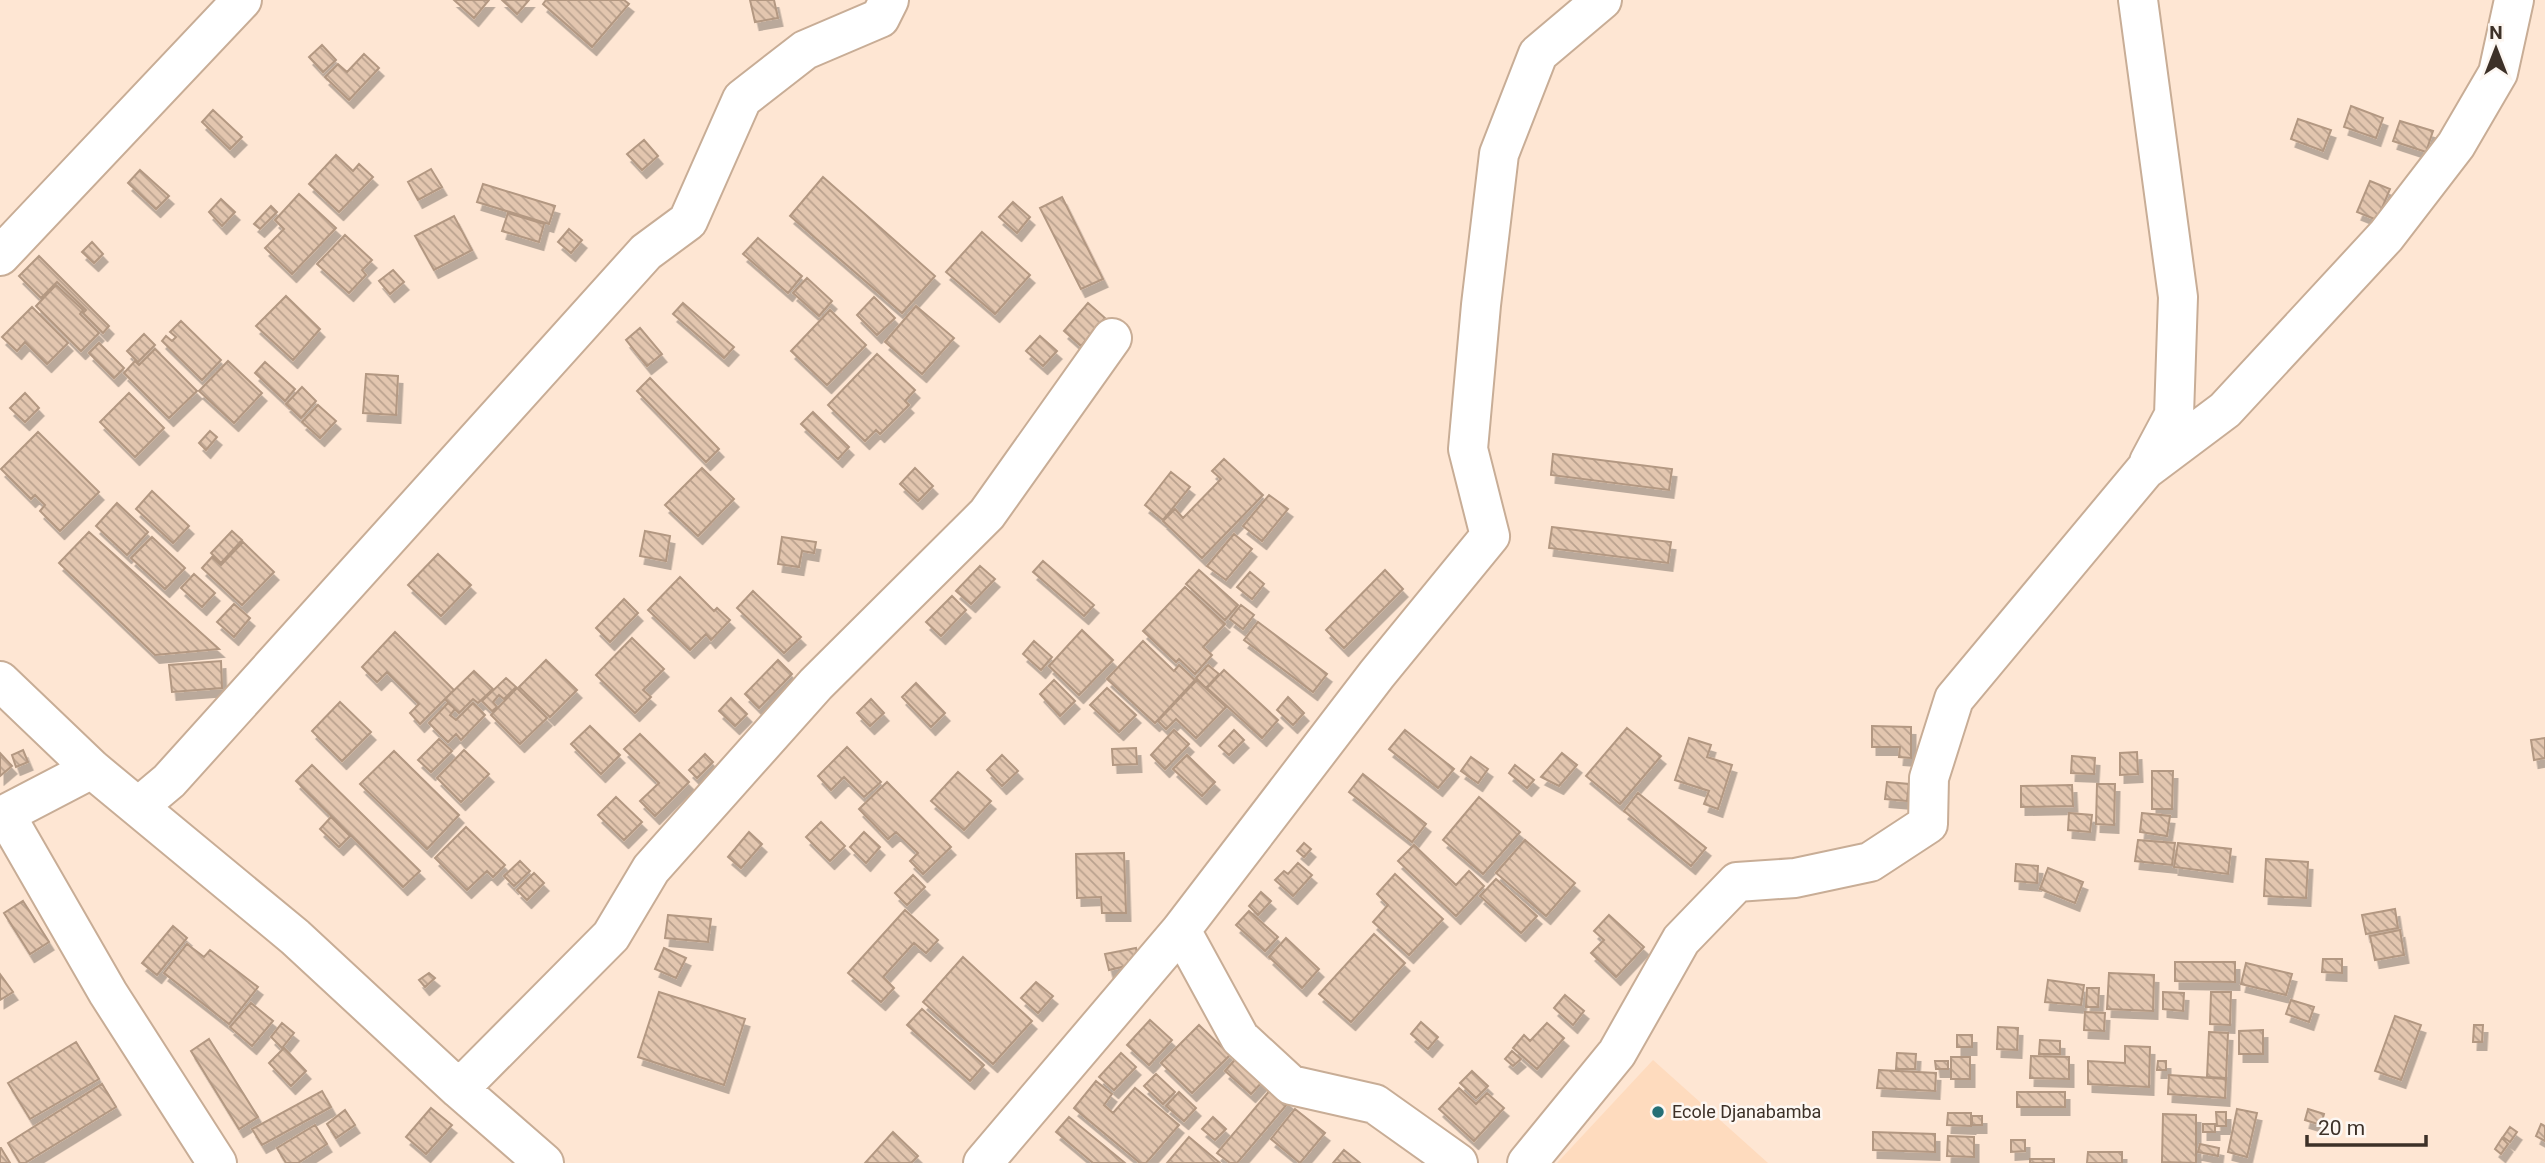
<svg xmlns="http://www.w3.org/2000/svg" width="2545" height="1163" font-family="Roboto,sans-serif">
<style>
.built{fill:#fedbbe}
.building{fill:url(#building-back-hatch);stroke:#b39882;stroke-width:2;filter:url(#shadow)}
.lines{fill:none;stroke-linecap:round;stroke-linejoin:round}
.minor-casing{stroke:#c8ad96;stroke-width:42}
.minor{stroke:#fff;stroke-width:38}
.poi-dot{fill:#256f76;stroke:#fdf7f2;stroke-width:2.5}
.labels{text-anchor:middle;stroke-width:5;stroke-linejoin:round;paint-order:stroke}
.poi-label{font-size:18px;fill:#3d3128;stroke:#fdf7f2;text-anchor:start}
</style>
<defs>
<pattern id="building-back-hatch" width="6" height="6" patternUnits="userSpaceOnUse" patternTransform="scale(1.75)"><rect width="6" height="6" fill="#e3c6af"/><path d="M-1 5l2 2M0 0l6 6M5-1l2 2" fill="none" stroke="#b9a18e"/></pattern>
<filter id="shadow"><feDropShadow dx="4.5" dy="8" stdDeviation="0" flood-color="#0004"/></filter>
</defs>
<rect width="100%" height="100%" fill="#fee6d3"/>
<path class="built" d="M1653 1060 1768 1163H1557Z"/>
<path class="building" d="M454 0H489L474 18Z
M502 0H529L517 14Z
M546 0H624L629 4 592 47 543 4Z
M750 0H774L778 18 755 22Z
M322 45 336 60 323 72 309 57Z
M364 54 379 68 349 100 325 77 338 64 347 72Z
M2351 106 2383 118 2376 138 2344 127Z
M213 110 242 137 230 149 202 122Z
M2298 119 2331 130 2323 151 2291 139Z
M2400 121 2433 131 2426 152 2393 141Z
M644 140 658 156 642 170 627 154Z
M336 155 353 171 359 164 373 177 339 212 309 184Z
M431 169 442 187 418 200 408 182Z
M140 170 169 196 156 209 128 183Z
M823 177 935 276 902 313 790 216Z
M2370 181 2390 189 2377 220 2357 212Z
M483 184 555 206 549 224 477 202Z
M299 194 336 228 292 274 265 248 284 229 275 220Z
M1062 197 1103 279 1081 289 1040 208Z
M221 199 235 212 222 226 209 212Z
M1013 202 1030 217 1017 233 999 217Z
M271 206 277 212 260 229 254 224Z
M508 213 544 224 539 242 502 231Z
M454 216 472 250 434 270 415 236Z
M569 229 582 240 571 253 558 242Z
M982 232 1030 275 995 314 946 272Z
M345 235 372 260 362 270 366 275 349 293 317 264Z
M758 238 802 276 788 293 743 254Z
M92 242 103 254 94 263 82 252Z
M39 256 109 326 103 333 83 313 86 310 57 282 41 298 19 276Z
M393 270 404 282 390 294 379 281Z
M807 278 832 301 819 316 793 293Z
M56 285 83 310 80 314 99 333 81 351 36 306Z
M286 296 320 329 293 360 256 326Z
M874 297 895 318 877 335 857 315Z
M683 303 734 347 724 358 673 314Z
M1088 303 1105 318 1081 346 1064 331Z
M916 306 954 338 922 374 885 342Z
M32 307 68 343 47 364 25 342 17 351 2 337Z
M830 310 866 345 827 385 791 351Z
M181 321 221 360 202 380 162 341 166 336 172 341 176 337 170 332Z
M640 328 662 354 647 366 626 340Z
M144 334 155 345 138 362 127 351Z
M1040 336 1057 351 1043 366 1026 351Z
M99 343 124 368 114 378 89 353Z
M155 349 197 391 169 418 124 373 135 361 139 365Z
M877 354 915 390 905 401 909 405 880 434 876 430 865 441 828 405Z
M228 361 262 393 234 423 199 391Z
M265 362 295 389 285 401 255 373Z
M366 374 398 376 396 415 363 413Z
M650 378 719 449 706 462 637 391Z
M302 387 316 401 301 418 286 404Z
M25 393 39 408 25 422 10 408Z
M129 393 164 428 135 457 100 422Z
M318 405 336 421 320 438 302 422Z
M813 412 849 447 838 459 801 424Z
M210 431 217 437 206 450 199 443Z
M38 432 99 492 60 531 40 511 45 505 35 495 31 499 1 469Z
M1553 454 1672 469 1669 490 1551 475Z
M1224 459 1263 495 1202 558 1163 521 1175 509 1183 518 1221 479 1212 471Z
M702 468 734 499 698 536 665 505Z
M915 468 933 486 918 501 900 484Z
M1171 472 1190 487 1163 520 1145 505Z
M152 491 189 526 173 543 136 509Z
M1269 495 1288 509 1262 541 1243 526Z
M117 503 148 532 127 555 96 526Z
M1552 527 1671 542 1668 563 1549 548Z
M232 531 242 540 221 563 211 553Z
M645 531 670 536 666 561 640 556Z
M89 532 219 649 155 655 59 563Z
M1234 534 1252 549 1226 580 1207 566Z
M152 537 185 568 165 589 131 558Z
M782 537 816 542 814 553 802 551 799 567 778 564Z
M243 542 274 572 242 605 202 568 212 557 221 565Z
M438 554 471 585 441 616 408 585Z
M1043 561 1094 605 1084 616 1033 572Z
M980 566 995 579 971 604 956 591Z
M1199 570 1238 605 1225 620 1186 584Z
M1385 570 1403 589 1344 648 1326 630Z
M1250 572 1264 584 1252 599 1237 587Z
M194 574 215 593 202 607 181 588Z
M680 577 714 611 717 608 730 620 711 640 706 634 690 650 648 610Z
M1185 587 1225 624 1203 647 1212 655 1195 674 1179 659 1176 662 1143 631Z
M753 591 801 637 784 653 737 608Z
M952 596 966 610 941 636 926 622Z
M624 599 638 613 610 642 596 628Z
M234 604 250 618 234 637 217 622Z
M1241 605 1254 615 1243 629 1230 619Z
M1258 622 1327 674 1313 692 1244 640Z
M1082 630 1113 660 1079 695 1049 666Z
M395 632 454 690 420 724 410 713 419 704 387 672 377 682 362 667Z
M632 638 664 669 643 690 651 697 635 713 596 675Z
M1034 641 1052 657 1041 670 1023 654Z
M1143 641 1174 671 1179 665 1195 680 1155 723 1107 679Z
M546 660 577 690 550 717 519 687Z
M778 660 792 674 759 708 745 694Z
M221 661 222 688 172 692 169 665Z
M1208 665 1219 674 1206 688 1196 678Z
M1224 670 1278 720 1262 738 1207 688Z
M474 671 493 689 478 703 473 699 459 713 445 699Z
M506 678 516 687 504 699 499 695 493 702 497 707 492 711 482 701Z
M1054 680 1075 701 1060 716 1040 694Z
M1197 680 1226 707 1196 738 1176 719 1166 729 1158 721Z
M916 683 945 713 931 727 902 697Z
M517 688 547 718 520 744 491 715Z
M1107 688 1136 715 1119 732 1090 705Z
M1288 697 1304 713 1293 725 1277 710Z
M731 698 747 714 735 726 719 711Z
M871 699 884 713 870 726 857 713Z
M340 702 371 732 342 761 312 731Z
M448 703 455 709 450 715 456 720 473 703 485 715 461 740 456 734 448 742 429 723Z
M590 726 620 755 601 774 571 744Z
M1872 726 1911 727V758L1899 757 1900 747H1872Z
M1627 728 1661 756 1620 804 1586 776Z
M1174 730 1189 744 1165 769 1151 755Z
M1234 730 1244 740 1229 755 1219 746Z
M1405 730 1454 769 1438 788 1389 749Z
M640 734 689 782 655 816 640 801 659 783 624 749Z
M1689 738 1711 745 1707 757 1732 765 1718 809 1704 804 1709 791 1675 780Z
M2545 738V758L2534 760 2531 740Z
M439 739 452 751 431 772 418 760Z
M847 747 881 782 864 797 844 777 831 790 818 776Z
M1136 748 1137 764 1113 765 1112 749Z
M23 750 28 762 16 767 12 755Z
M464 750 489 774 461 802 437 778Z
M394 751 459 815 427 849 360 784Z
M2137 752 2138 774 2120 775V753Z
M0 753 12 766 0 776Z
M1562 753 1577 765 1559 786 1541 777Z
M705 754 713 762 697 778 689 770Z
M1002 755 1018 771 1002 786 987 770Z
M1187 755 1215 782 1202 796 1173 769Z
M2072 756 2095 758 2094 774 2071 773Z
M1471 757 1488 769 1478 783 1461 771Z
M312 765 420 871 403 887 296 781Z
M1515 765 1534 780 1527 788 1509 773Z
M2152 771H2173L2172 809H2152Z
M958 772 991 801 964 830 931 801Z
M1363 774 1426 824 1412 842 1349 792Z
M887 782 951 847 923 874 910 861 918 853 896 832 888 839 859 809Z
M1887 782 1909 784 1907 801 1885 799Z
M2097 784H2115L2114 825 2096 824Z
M2072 785 2073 806 2021 807V786Z
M1638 793 1706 848 1691 866 1624 811Z
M616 797 642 822 624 840 598 815Z
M1479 797 1520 832 1483 874 1443 840Z
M2069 813 2092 815 2090 832 2068 830Z
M2142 813 2170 816 2167 836 2140 832Z
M331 817 350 836 339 847 320 829Z
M821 822 845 846 830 861 806 837Z
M466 827 505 865 493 877 487 871 467 890 435 858Z
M749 832 762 844 741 868 728 857Z
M864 832 880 847 866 863 850 847Z
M1525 840 1575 883 1546 916 1496 873Z
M2138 840 2175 843 2172 865 2135 861Z
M1304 843 1311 849 1304 857 1297 851Z
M2178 843 2231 849 2228 874 2174 867Z
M1414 845 1456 885 1469 871 1484 886 1456 916 1398 861Z
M1124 853 1126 913H1102L1101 897 1077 898 1076 854Z
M2266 859 2308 862 2306 898 2264 896Z
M520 861 530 871 514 886 504 876Z
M1298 863 1312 875 1293 896 1275 880 1284 871 1288 874Z
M2016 864 2038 866 2037 883 2015 881Z
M2048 868 2083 882 2075 903 2040 889Z
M534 873 544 883 527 900 517 890Z
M1395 874 1443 919 1409 955 1373 922 1388 905 1377 894Z
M913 875 925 887 907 905 895 893Z
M1496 879 1537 916 1521 933 1480 896Z
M1261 892 1271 901 1258 915 1249 906Z
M23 901 49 942 30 954 4 913Z
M2395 909 2398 928 2366 934 2362 915Z
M905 910 938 940 926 953 914 943 883 977 894 988 881 1002 848 973Z
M1249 911 1278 937 1265 951 1236 925Z
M668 915 711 919 708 942 665 938Z
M1609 915 1644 947 1616 977 1591 953 1604 940 1594 931Z
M173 926 187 938 157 975 142 963Z
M2400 930 2404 955 2375 960 2370 936Z
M1374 934 1405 963 1351 1022 1319 994Z
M1286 938 1319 969 1302 988 1269 957Z
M187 944 204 957 210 950 258 987 229 1024 164 973Z
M664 948 686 958 676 978 655 969Z
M1136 948 1139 963 1109 970 1105 954Z
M963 957 1032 1021 993 1064 923 1002Z
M2323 959H2342V973L2322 972Z
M2175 962H2235V982L2175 981Z
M2246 963 2292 974 2286 995 2241 984Z
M429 973 435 978 425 987 419 980Z
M2109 973 2154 975 2153 1011 2107 1009Z
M0 974 13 992 0 1000Z
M2048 980 2084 985 2081 1005 2045 1002Z
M1036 982 1053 996 1038 1013 1021 998Z
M2087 988H2099L2098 1007H2086Z
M659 992 745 1019 724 1085 638 1057Z
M2163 992 2184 993 2183 1011 2163 1009Z
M2211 992H2231L2230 1025 2210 1024Z
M1565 995 1584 1011 1573 1025 1554 1008Z
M2291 1000 2314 1007 2309 1022 2286 1014Z
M251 1003 273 1021 252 1046 230 1027Z
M922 1009 984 1065 970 1081 907 1025Z
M2085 1012 2105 1013 2104 1031 2084 1030Z
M2395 1016 2421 1025 2401 1080 2375 1071Z
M1150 1020 1172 1040 1149 1065 1127 1045Z
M1421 1022 1438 1037 1428 1049 1411 1034Z
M282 1023 294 1033 282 1048 271 1037Z
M1547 1023 1564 1038 1537 1069 1513 1048 1524 1035 1530 1041Z
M1199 1025 1230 1055 1192 1093 1161 1063Z
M2474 1025H2483L2482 1042H2473Z
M1998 1027 2018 1028 2017 1050 1997 1049Z
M2263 1030V1054H2239V1031Z
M2209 1032 2228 1033 2226 1078 2207 1077Z
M1957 1035H1972V1047H1957Z
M209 1039 258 1117 239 1129 191 1051Z
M2040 1040 2060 1041V1054H2039Z
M76 1042 99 1079 30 1119 8 1083Z
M2125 1046 2150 1047 2149 1087 2088 1084V1061L2125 1063Z
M284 1048 306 1071 291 1086 269 1063Z
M1512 1051 1521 1059 1513 1066 1505 1059Z
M1121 1053 1136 1067 1114 1090 1099 1077Z
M1897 1053 1916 1054 1915 1069H1896Z
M1239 1055 1265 1079 1251 1094 1225 1071Z
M2031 1056 2069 1057V1079L2030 1078Z
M1951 1057H1970V1079H1951Z
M1935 1061H1948V1069H1936Z
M2158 1061H2166V1070H2157Z
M1879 1070 1936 1073 1935 1091 1877 1088Z
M1472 1071 1488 1086 1476 1098 1460 1083Z
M1156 1074 1175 1092 1163 1104 1144 1086Z
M2169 1075 2226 1079 2225 1098 2168 1094Z
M1096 1081 1112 1094 1104 1105 1113 1113 1135 1088 1179 1125 1146 1163H1140L1074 1108Z
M102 1084 116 1107 25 1163H20L8 1143Z
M1272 1088 1289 1102 1237 1163H1230L1217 1153Z
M1459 1088 1476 1104 1487 1093 1504 1108 1474 1141 1439 1109Z
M322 1091 331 1107 262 1145 252 1129Z
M1179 1092 1196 1108 1184 1121 1166 1106Z
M2017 1092H2065V1107H2017Z
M431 1108 452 1125 426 1154 406 1137Z
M1295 1109 1325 1133 1300 1163 1271 1139Z
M2237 1109 2257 1113 2247 1157 2228 1152Z
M2308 1109 2324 1114 2321 1125 2305 1120Z
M345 1110 355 1125 336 1138 327 1124Z
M2216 1112H2226V1126H2217Z
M1948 1113H1971V1126L1947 1125Z
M2163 1114 2196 1115V1163L2162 1162Z
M1972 1116H1982V1125H1972Z
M1069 1117 1125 1163H1093L1056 1132Z
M1213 1117 1226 1129 1215 1140 1202 1129Z
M2203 1124H2215V1132H2203Z
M2541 1124 2545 1126V1141L2536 1136Z
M315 1125 327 1144 298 1163H286L277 1148Z
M2510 1127 2517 1132 2510 1142 2503 1137Z
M893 1132 918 1156 911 1163H865Z
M1873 1132 1935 1134V1152L1873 1150Z
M1948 1136 1974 1137V1157L1947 1156Z
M1189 1137 1220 1163H1167Z
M2502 1138 2508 1144 2501 1154 2495 1149Z
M2011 1140H2025V1151L2011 1152Z
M2200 1144 2219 1148 2218 1156 2198 1152Z
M0 1148H1L10 1163H0Z
M1344 1150 1360 1163H1333Z
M2088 1152H2122V1163H2087Z
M2030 1159H2054V1163H2030Z"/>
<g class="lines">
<g class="minor-casing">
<path id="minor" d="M2138 0 2178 297 2174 415 2149 462
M0 256 242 0
M0 681 92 769 295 937 459 1089 544 1163
M138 807 169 781 646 252 688 221 742 99 805 50 880 18 889 0
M5 814 108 993 217 1163
M0 817 92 769
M1181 930 1240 1038 1291 1085 1375 1104 1458 1163
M459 1089 611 936 651 869 816 684 987 514 1112 338
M983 1163 1181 930 1377 674 1490 536 1468 449 1481 305 1499 154 1538 54 1602 0
M1527 1163 1617 1053 1681 940 1737 882 1795 878 1870 862 1928 824 1929 778 1954 699 2145 470 2225 410 2386 236 2456 145 2498 73 2514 0"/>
</g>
<use href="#minor" class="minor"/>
</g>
<circle class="poi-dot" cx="1658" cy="1112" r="7"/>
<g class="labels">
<g class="poi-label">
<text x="1672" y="1118">Ecole Djanabamba</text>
</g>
</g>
<g transform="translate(2496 49)" stroke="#fdf7f2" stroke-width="5" paint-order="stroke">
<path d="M0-5L12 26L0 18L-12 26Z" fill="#3d3128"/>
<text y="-10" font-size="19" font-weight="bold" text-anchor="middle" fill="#3d3128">N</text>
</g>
<path d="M2307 1135v10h119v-10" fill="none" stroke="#3d3128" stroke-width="3.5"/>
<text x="2318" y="1135" font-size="21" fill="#3d3128" stroke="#fdf7f2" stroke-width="5" paint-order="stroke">20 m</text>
</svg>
